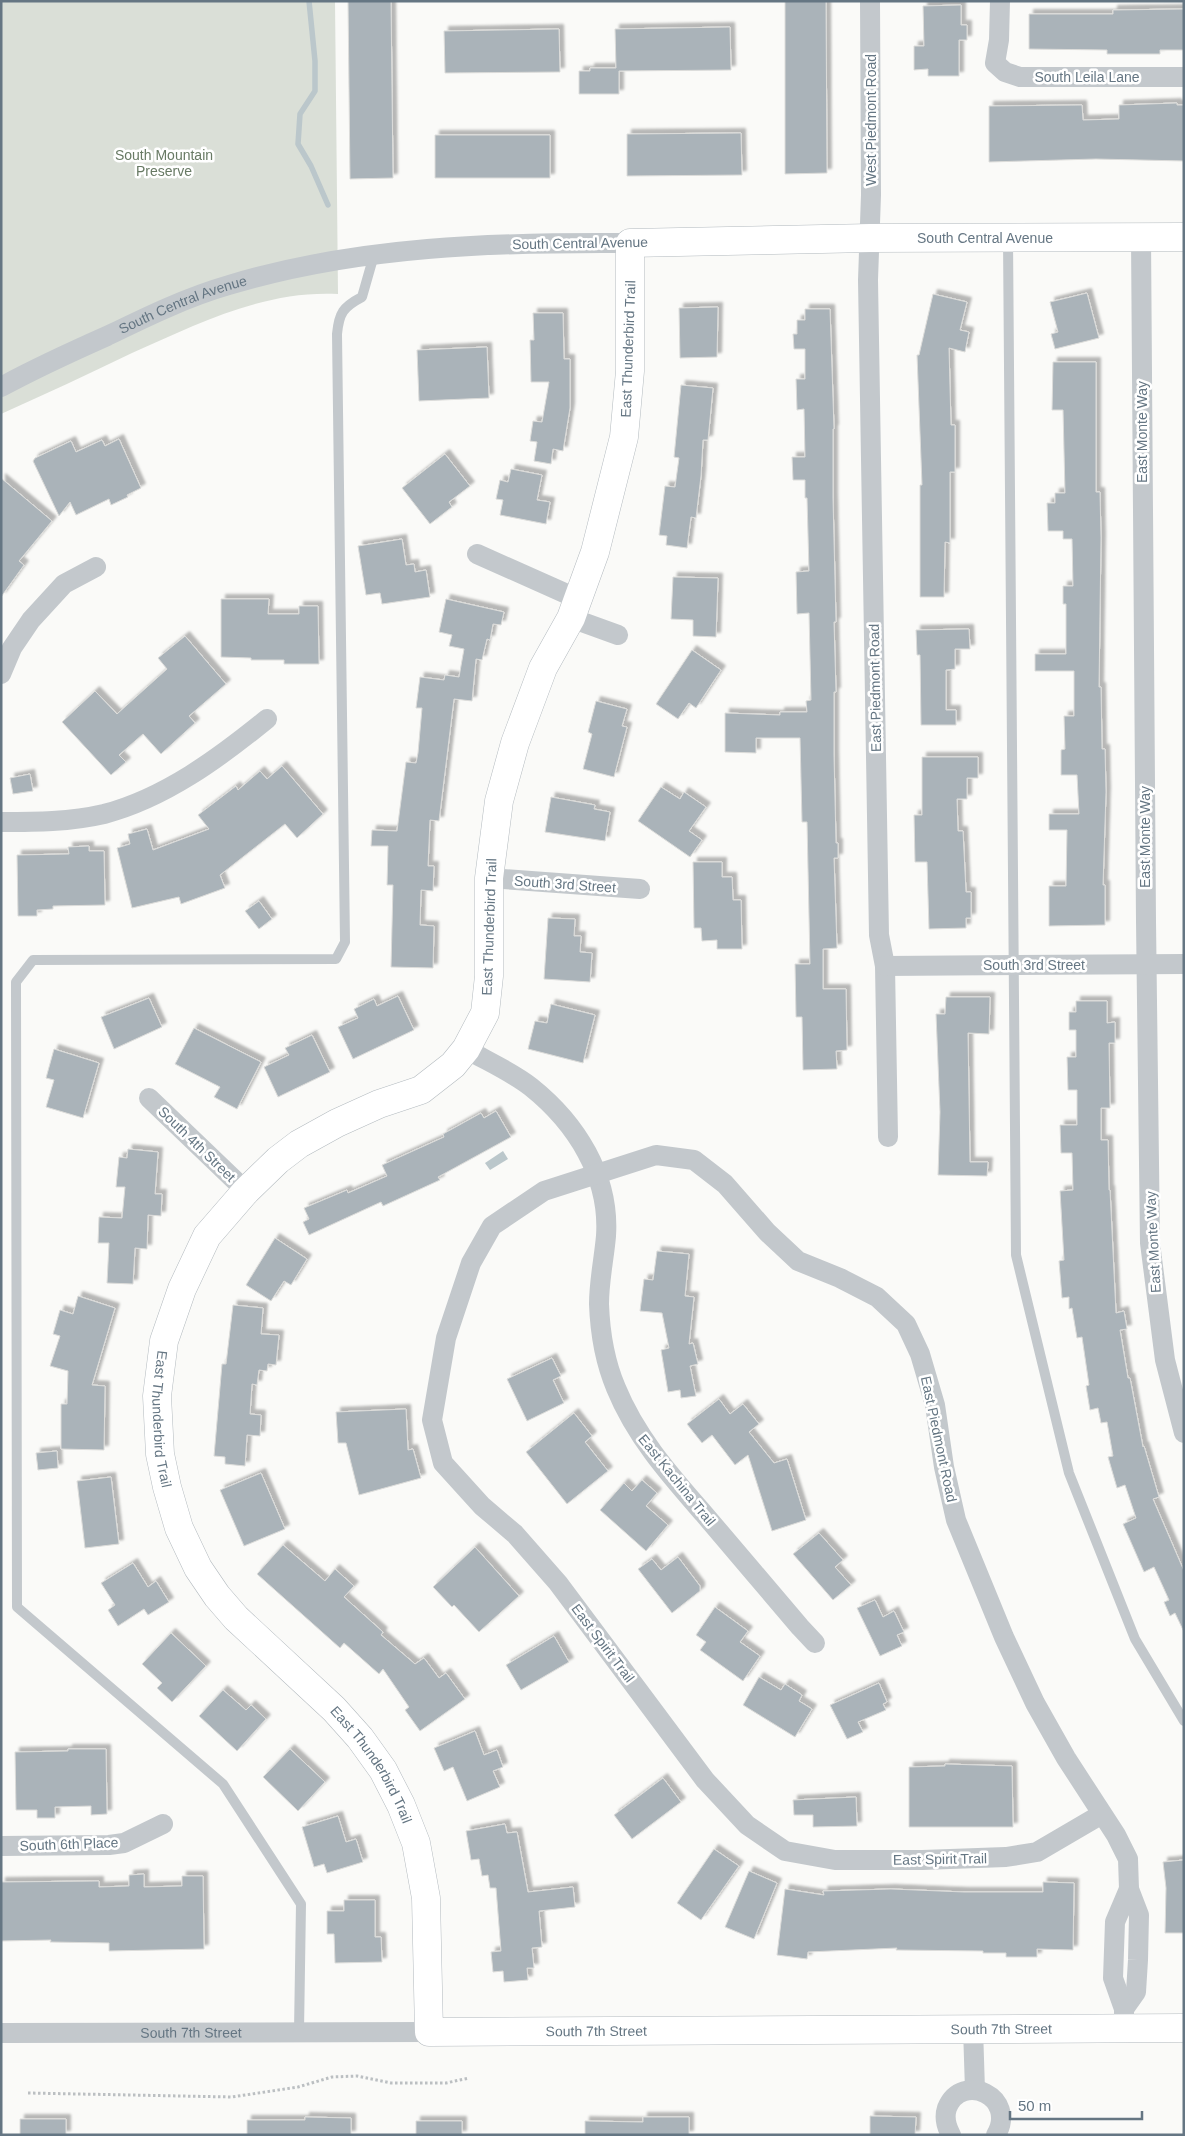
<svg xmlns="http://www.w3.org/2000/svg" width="1185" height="2136" font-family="Helvetica,sans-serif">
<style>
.green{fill:#dadfd7}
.water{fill:#bbc7cb}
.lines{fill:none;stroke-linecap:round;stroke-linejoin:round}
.stream{stroke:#bbc7cb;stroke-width:5.5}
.building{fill:#aab3b9;stroke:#dcdcda;filter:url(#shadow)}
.secondary-casing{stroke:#b3babf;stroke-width:29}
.path{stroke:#bbbfc2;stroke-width:3;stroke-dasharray:2.5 2.5;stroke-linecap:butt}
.lane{stroke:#c3c8cc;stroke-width:10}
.street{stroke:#c3c8cc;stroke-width:20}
.secondary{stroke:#fff;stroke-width:28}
.labels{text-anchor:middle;stroke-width:5;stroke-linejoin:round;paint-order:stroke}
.street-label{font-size:14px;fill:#657683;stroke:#fff}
.park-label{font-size:14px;fill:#687a64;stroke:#fff}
</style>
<defs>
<filter id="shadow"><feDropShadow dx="4.5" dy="-4.5" stdDeviation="1" flood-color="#0004"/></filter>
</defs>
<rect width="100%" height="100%" fill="#fafaf8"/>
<path class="green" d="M1 1H335L338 294C264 290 197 324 132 353 89 374 45 394 1 414Z"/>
<path class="water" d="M503 1151 508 1159 490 1170 485 1163Z"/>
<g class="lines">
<path class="stream" d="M309 1 315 61V91L300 114 298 144 311 166 328 205"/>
</g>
<path class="building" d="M348 1H391L393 178 350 179Z
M785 1H826L827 173 785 174Z
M961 5V25H967V40H959V76H928V69L914 70V46H924L923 6Z
M1184 9V50H1160V54H1107V50L1029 49V14H1113V10Z
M730 27 731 70 619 71V94H579V71H590V68H616L615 29Z
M559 29 560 72 445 73 444 31Z
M1177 103V105H1184V161L1096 159 989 162V106L1082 105 1083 120 1119 119V105Z
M741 133 742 175 627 176V134Z
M435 135H550V178H435Z
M1087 293 1099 338 1055 349 1051 334 1058 332 1050 302Z
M933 294 967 302 960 330 969 332 965 352 949 348 951 425H955V472H950V543L945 542 944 597H920V485H922L917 355H919Z
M718 307 717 357 680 358 679 308Z
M805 309H830L834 429H833V498L836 622H834L836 692H834V755L836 843H838V858H834L837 948 823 949V989H846L847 1050 836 1051 837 1069 803 1070 802 1017H796L795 964H810L807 822H802L800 738H756V753L725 752V713L780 715V712H807L806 701 811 700 809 613 797 614 796 572 809 571 807 498H805V480H793L792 457H805L804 409 797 410 796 379H805V349H794L793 334H797V320H805Z
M533 313H563L564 359H570V408L563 451 553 449 551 464 534 461 537 442 530 441 533 421 542 422 549 382H531L530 340H534Z
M487 347 489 398 419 401 417 350Z
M1053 362H1096V492H1100L1101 538 1099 687H1101L1102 749H1105L1106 792 1103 885H1105V925L1049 926V886H1066L1067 830H1049V814H1079L1077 775H1061V750L1065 749 1064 716H1074V671H1035V654H1066V604H1063V586H1073L1072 539H1063V531H1048L1047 503H1055V493H1065L1063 410H1052Z
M681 385 713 388 708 440H703L701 476 696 518 691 517 687 548 666 545 667 536 659 535 665 486 675 487 679 458 674 457Z
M119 439 141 488 127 495 128 497 111 505 109 499 76 515 70 502 59 516 33 461 35 458 71 441 76 452 102 440 105 446Z
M445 454 470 486 449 502 452 507 430 524 402 488Z
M511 469 542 475 537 500 550 502 546 524 500 515 503 500 496 499 500 480 508 482Z
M1 478 52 521 19 561 24 565 1 597Z
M402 539 406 565 414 564 415 572 426 570 430 597 382 604 380 593 366 595 358 546Z
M673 577 718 578 716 637 693 636V620L671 619Z
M221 599H269L268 614H299V606H318L319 664H284V660H251V658L221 657Z
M446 599 504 612 501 625 493 624 490 640 487 639 482 660 476 659 472 701 454 699 439 821 430 820 428 866H434L433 891 421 890 420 925 434 926 433 968 391 967 393 885H387L388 846H371L372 830 397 831 406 762 416 763 418 753 422 708H416L420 677 444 680 445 675 459 677 464 649 449 646 452 635 439 632Z
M969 629 970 649H955V669L946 670V710H956V725H921L920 655H917L916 630Z
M185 636 226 684 189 716 195 723 161 754 143 734 119 755 126 762 111 775 62 722 95 691 117 714 167 669 158 658Z
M692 650 721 670 696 708 689 703 678 719 656 704Z
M596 701 627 709 622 726 627 727 614 777 583 769 592 734 588 732Z
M922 757H978V778H967V799H957L958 831H963L966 892H971V918H966V928L929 929 927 862H915L914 815H922Z
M282 766 323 814 297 838 285 824 220 875 225 888 181 904 179 897 132 908 117 848 130 844 128 834 147 829 153 850 209 829 198 815 236 786 238 790 260 771 267 779Z
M30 774 33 791 13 794 10 778Z
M661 787 680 799 684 792 706 807 689 831 702 840 690 857 638 821Z
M551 797 595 805 594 809 610 812 605 841 545 832Z
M89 846V851H104L105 905 53 906V909L37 910V916H18L17 855 69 854 68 847Z
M693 862H722V877H732L733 900H741L742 949H717V940L702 941 701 928H694Z
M259 901 272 919 259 929 245 911Z
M548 918 575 919 574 936H581L580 952 592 953 590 982 544 979Z
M398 996 414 1030 353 1059 338 1027 358 1018 354 1009 374 999 377 1006Z
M946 997H990L989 1034 968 1033 970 1162H988L987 1176 938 1175 940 1112 936 1014H945Z
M149 998 162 1027 114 1049 101 1017Z
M1076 1001H1107V1023L1115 1022V1043H1109L1110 1108H1101V1140H1108L1109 1190H1110L1116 1313 1124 1311 1127 1329 1120 1330 1128 1378H1130L1143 1447 1144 1446 1159 1497 1153 1499 1184 1571V1632L1175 1613 1170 1616 1164 1602 1169 1600 1154 1567 1144 1572 1123 1524 1136 1518 1125 1485 1117 1488 1108 1457 1113 1456 1107 1422 1101 1423 1098 1408 1090 1410 1086 1386 1089 1385 1082 1337 1077 1338 1072 1308 1069 1309V1297L1062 1298 1059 1261 1064 1260 1060 1191 1073 1190 1072 1153H1061L1060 1125H1077V1090H1068L1067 1057H1076V1030H1069V1012H1076Z
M551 1004 595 1015 583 1063 528 1049 535 1021 547 1023Z
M194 1028 261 1062 237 1109 214 1097 220 1087 175 1064Z
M312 1035 330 1072 278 1097 264 1067 289 1055 285 1048Z
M54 1049 99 1063 83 1118 46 1107 54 1080 46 1078Z
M496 1111 511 1137 438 1177 440 1180 383 1206 381 1202 309 1235 303 1222 309 1219 304 1208 347 1190 348 1193 387 1176 382 1165 444 1137 443 1134 481 1113 484 1118Z
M128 1149 158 1152 155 1194H162L161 1216 148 1215 147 1249 135 1248 133 1284 107 1283 109 1243H98L99 1217 122 1218 125 1187H116L119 1157 127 1158Z
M275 1238 307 1259 291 1285 284 1281 271 1301 246 1285Z
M657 1251 689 1254 685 1296 694 1297 689 1344 693 1343 698 1364 690 1366 696 1396 681 1398 680 1390 668 1392 661 1350 669 1348 662 1313 640 1311 644 1279 653 1280Z
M78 1296 115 1308 92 1385 105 1386 104 1450 61 1449V1404H67L68 1371 50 1366 60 1336 53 1334 60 1310 73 1314Z
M233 1305 263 1308 261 1334 279 1335 276 1365 268 1364 267 1371 259 1370 257 1385 252 1384 250 1414 261 1415 260 1436 247 1435 245 1466 225 1464V1457L214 1456 222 1364H226Z
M552 1358 561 1376 553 1380 564 1403 527 1421 507 1379Z
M719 1399 730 1414 743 1404 759 1424 749 1432 774 1463 787 1459 806 1520 772 1531 748 1455 735 1465 712 1435 702 1443 687 1424Z
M406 1409 408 1450 413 1449 421 1478 359 1495 346 1443H338L336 1412Z
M574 1413 592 1436 585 1442 608 1471 567 1504 526 1452Z
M57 1451 58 1468 38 1470 36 1453Z
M261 1473 285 1529 244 1546 220 1490Z
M111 1477 119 1544 85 1548 77 1481Z
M642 1480 657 1493 646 1506 668 1525 646 1551 600 1510 624 1483 632 1491Z
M819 1533 843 1560 835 1567 851 1585 833 1600 793 1554Z
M283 1545 325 1581 335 1569 354 1586 344 1597 383 1632 381 1635 415 1664 424 1658 439 1678 446 1673 465 1699 420 1731 405 1710 409 1707 383 1669 379 1674 344 1643 340 1648 257 1574Z
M475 1547 519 1596 479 1632 454 1605 452 1607 433 1587Z
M678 1557 700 1586V1591L672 1613 638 1569 652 1559 661 1570Z
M133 1563 148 1587 156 1581 169 1602 148 1615 144 1609 118 1626 108 1610 115 1605 101 1583Z
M875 1600 883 1617 894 1611 904 1632 897 1635 902 1646 880 1656 857 1608Z
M715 1607 748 1631 740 1642 760 1656 743 1681 700 1650 706 1642 696 1635Z
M171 1633 206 1666 172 1702 157 1688 162 1683 142 1664Z
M554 1636 569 1662 521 1690 506 1665Z
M759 1677 781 1690 785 1684 802 1695 799 1701 812 1709 795 1737 743 1705Z
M879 1683 887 1702 883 1704 886 1710 858 1722 863 1732 847 1739 830 1705Z
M223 1690 246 1710 251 1705 266 1719 237 1751 199 1716Z
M475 1731 484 1755 497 1750 503 1767 493 1771 500 1787 467 1801 453 1767 444 1771 434 1748Z
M68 1749H106L107 1814 91 1815V1806L55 1807V1818H37V1810H16L15 1752 68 1751Z
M290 1749 325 1782 298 1811 263 1777Z
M945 1764 1012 1766 1013 1827H909V1767L945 1766Z
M663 1778 681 1802 632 1839 614 1815Z
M856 1797 857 1826 813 1827V1815H794L793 1800Z
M338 1816 346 1842 356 1839 363 1862 327 1873 324 1864 314 1867 302 1827Z
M505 1824 507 1833 517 1832 528 1892 573 1887 575 1907 539 1911 542 1947 532 1948 534 1968H527L528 1980 504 1982 503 1971 493 1972 491 1952 501 1951 496 1888H490L488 1875 482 1876 479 1859 471 1860 466 1831Z
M714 1849 739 1866 701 1920 677 1903Z
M1184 1860V1933H1165L1166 1888 1163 1862Z
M749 1871 777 1883 754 1939 725 1927Z
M144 1874V1887L182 1886V1876H203L204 1949 109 1951V1943L50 1942 51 1940 1 1941V1882L99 1881V1887L129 1886V1875Z
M1043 1882 1074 1883 1073 1950 1037 1949V1957H1006V1953H983V1951L896 1950 897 1948 808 1952 807 1959 777 1955 785 1889 824 1895 823 1891 891 1889 964 1892H1043Z
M344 1900H375V1937H381L382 1962 335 1963 334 1934H327V1911H344Z
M870 2116 916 2117 915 2135H870Z
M305 2117 351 2118V2135H247V2120H305Z
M643 2117H689V2135H585V2121L643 2122Z
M20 2119H66V2135H20Z
M416 2121H462V2135H416Z"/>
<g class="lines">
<g class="secondary-casing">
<g id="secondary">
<path id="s3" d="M1184 237 870 238 630 243V371L624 437 595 552 571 618 543 668 515 743 499 801 489 878V976L485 1013 466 1049 453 1065 421 1090 379 1104 337 1123 299 1144 278 1160 246 1191 207 1236 182 1289 164 1341 157 1396 160 1454 167 1487 179 1528 198 1568 217 1596 236 1618 334 1709 360 1738 383 1770 401 1805 416 1843 426 1898 429 2032 1184 2028"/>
</g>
</g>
<path class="path" d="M28 2093 232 2097 298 2087 332 2077 357 2076 391 2083H446L469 2078"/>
<path class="lane" d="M1008 239 1016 1255 1069 1473 1135 1639 1184 1721
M299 2031 301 1904 223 1784 17 1607 16 982 33 960 336 959 345 942 337 334C339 313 343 307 362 297L374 255"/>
<g class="street">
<path d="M870 1 871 195 868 280 879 935 885 966 888 1137"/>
<path d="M1000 1 999 40 995 63 1005 72 1020 77H1184"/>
<path d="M1141 237 1146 921 1150 1243 1165 1360 1184 1433"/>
<path id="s1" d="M1 387C36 368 71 352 107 336 146 317 187 297 229 285 358 246 496 242 630 243"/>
<path d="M477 554 578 599"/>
<path d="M571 618 618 635"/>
<path d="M1 674 12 648 31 620 64 584 96 567"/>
<path d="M1 822C35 822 70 822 104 814 165 798 219 758 267 719"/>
<path d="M489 878 640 889"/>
<path d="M885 966 1184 964"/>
<path d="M466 1049C487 1061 512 1072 531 1087 576 1123 610 1176 606 1236 604 1259 599 1281 599 1304 600 1332 605 1362 616 1388 636 1437 670 1475 704 1514 736 1552 768 1589 800 1627L815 1643"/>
<path d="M149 1098 246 1191"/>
<path d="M1102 1814 1037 1852 1006 1857 922 1860H835L785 1851 747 1825 705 1780 558 1583 515 1534 482 1506 443 1463 432 1420 446 1338 471 1263 492 1226 544 1191 656 1155 694 1160 725 1184 767 1232 798 1261 840 1278 877 1297 906 1324 920 1354 935 1405 944 1467 956 1520 1004 1637 1035 1703 1066 1758 1116 1835 1128 1859 1129 1889 1139 1915 1138 1960 1136 1992 1124 2009"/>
<path d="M1 1846 109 1845 124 1843 163 1824"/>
<path d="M1124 2018V2009L1113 1978 1115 1922 1129 1889"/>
<path d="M973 2028 975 2090"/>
<path id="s2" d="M1 2033 429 2032"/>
<path d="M951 2135C946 2126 944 2117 947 2108 962 2071 1018 2097 996 2135"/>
</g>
<use href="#secondary" class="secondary"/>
</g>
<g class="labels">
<g class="street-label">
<text x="1087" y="82">South Leila Lane</text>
<text transform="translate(871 120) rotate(-90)" y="5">West Piedmont Road</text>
<text x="985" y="243">South Central Avenue</text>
<text transform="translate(580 243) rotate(-1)" y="5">South Central Avenue</text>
<text dy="5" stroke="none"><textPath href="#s1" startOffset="200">South Central Avenue</textPath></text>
<text transform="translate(628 349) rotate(-88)" y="5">East Thunderbird Trail</text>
<text transform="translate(1142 432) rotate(-90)" y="5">East Monte Way</text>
<text transform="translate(875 688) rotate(-91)" y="5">East Piedmont Road</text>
<text transform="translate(1145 837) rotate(-90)" y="5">East Monte Way</text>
<text transform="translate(565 884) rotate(4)" y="5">South 3rd Street</text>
<text transform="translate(489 927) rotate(-88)" y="5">East Thunderbird Trail</text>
<text x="1034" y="970">South 3rd Street</text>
<text transform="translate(197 1144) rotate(44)" y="5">South 4th Street</text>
<text transform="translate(1153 1242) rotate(-93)" y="5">East Monte Way</text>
<text dy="5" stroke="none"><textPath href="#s3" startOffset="1906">East Thunderbird Trail</textPath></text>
<text transform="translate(939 1439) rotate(78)" y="5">East Piedmont Road</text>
<text transform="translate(677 1480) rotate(51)" y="5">East Kachina Trail</text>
<text transform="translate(603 1643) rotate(53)" y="5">East Spirit Trail</text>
<text dy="5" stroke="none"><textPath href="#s3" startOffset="2326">East Thunderbird Trail</textPath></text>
<text transform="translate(69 1844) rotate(-2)" y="5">South 6th Place</text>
<text transform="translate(940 1859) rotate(-1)" y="5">East Spirit Trail</text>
<text dy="5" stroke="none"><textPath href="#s3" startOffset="3179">South 7th Street</textPath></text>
<text dy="5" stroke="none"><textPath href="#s2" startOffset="190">South 7th Street</textPath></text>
<text dy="5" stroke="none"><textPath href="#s3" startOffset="2774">South 7th Street</textPath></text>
</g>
<g class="park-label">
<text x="164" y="160">South Mountain<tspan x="164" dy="16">Preserve</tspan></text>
</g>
</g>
<rect width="1185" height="2136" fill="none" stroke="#657683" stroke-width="5"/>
<path d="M1010 2111v8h132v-8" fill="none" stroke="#657683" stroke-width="2.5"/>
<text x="1018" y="2111" font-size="15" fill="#657683" stroke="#ffffff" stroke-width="4" paint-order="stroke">50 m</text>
</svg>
